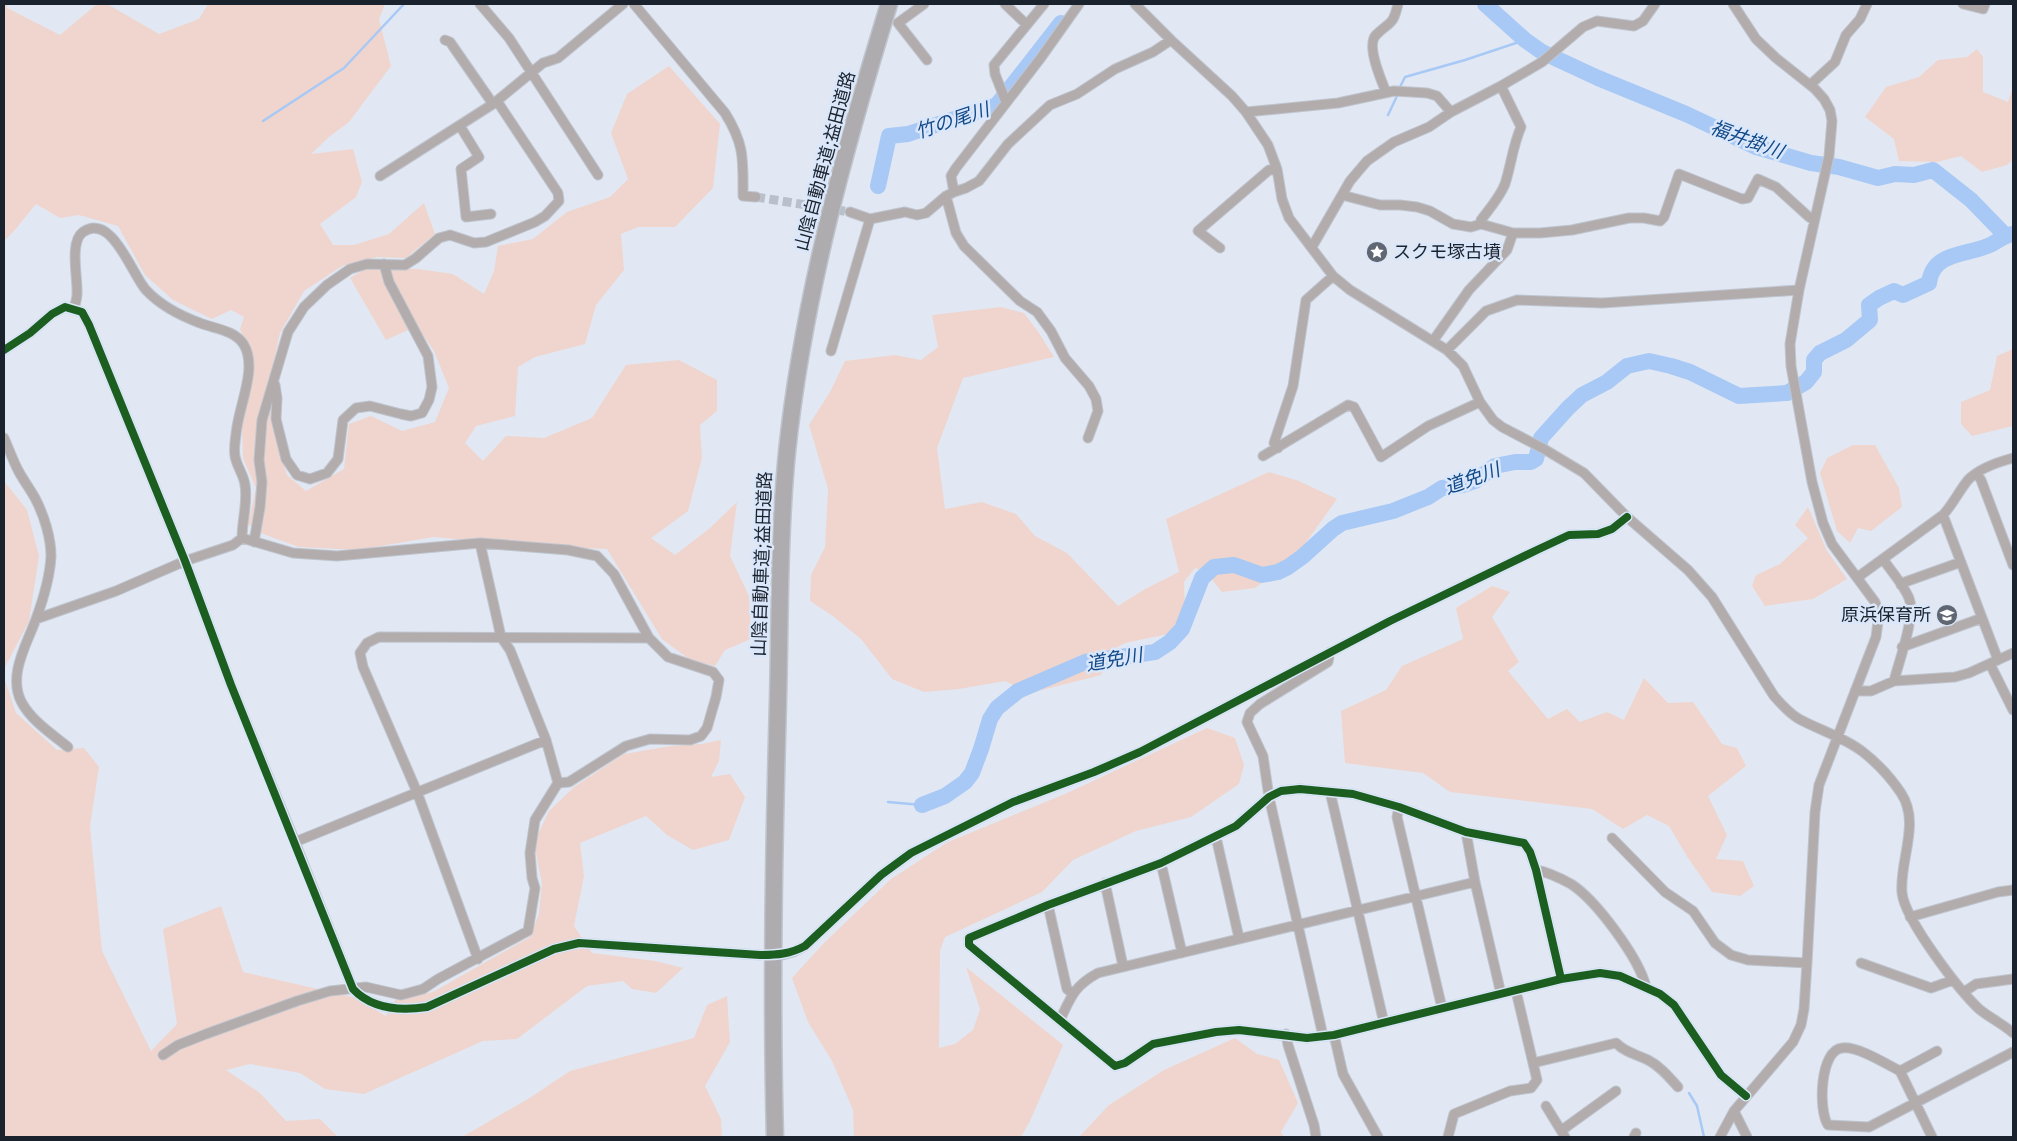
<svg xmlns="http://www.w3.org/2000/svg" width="2017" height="1141" font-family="Inter,'Noto Sans JP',sans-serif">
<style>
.green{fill:#efd5cd}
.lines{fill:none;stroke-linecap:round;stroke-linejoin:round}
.stream{stroke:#a8c9f5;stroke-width:2.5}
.river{stroke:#a8c9f5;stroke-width:16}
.minor-tunnel{stroke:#b9c0cb;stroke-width:9;stroke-dasharray:9 4.5;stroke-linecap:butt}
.minor-casing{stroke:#bfc5ce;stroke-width:11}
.motorway-casing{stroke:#bfc5ce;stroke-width:19}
.minor{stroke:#b3acad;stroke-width:9}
.motorway{stroke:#aeacaf;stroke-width:16}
.cycleway-casing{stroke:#dae7fa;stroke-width:11}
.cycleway{stroke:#1b5e20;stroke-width:8}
.labels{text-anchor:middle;stroke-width:5;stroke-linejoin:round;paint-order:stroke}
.street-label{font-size:18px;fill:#1a222d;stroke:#dae7fa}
.poi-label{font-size:18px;fill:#1a222d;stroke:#dae7fa;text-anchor:start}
.water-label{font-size:19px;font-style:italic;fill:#114988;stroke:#dae7fa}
</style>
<rect width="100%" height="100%" fill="#e1e8f3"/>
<path class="green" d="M4 4H8L7 8 60 35 97 4H107L159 34 199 19 208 4H385L379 19 391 66 349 122 329 137 311 154 353 149 362 182 356 197 320 224 333 245H354L389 234 424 203 435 234 406 258 377 257 342 266 304 291 280 333 273 365 271 421 287 475 306 491 344 469 349 424 371 416 402 431 435 422 449 388 434 351 417 326 386 340 350 278 367 268 418 269 453 274 484 294 494 271 498 246 533 239 567 212 610 197 628 179 611 133 627 94 669 66 720 124 713 188 675 227H638L621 234 624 270 596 305 585 344 535 357 518 367 515 416 476 426 465 443 483 461 506 436 544 438 592 418 626 365 679 360 717 380V411L700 425 702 458 688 511 651 538 675 555 710 528 737 502 730 556 749 596 751 639 725 650 715 666 689 659 662 639 607 549 533 546 434 537 357 550 299 547 263 534 248 524 256 488 243 458 242 423 253 362 240 329 244 317 231 310 212 319 173 300 145 275 118 226 79 215 60 218 36 204 14 231 4 241Z
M1977 49 1983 57V92L2008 102 2013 87V159L2007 165 1982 172 1961 156 1937 162 1899 161 1894 139 1865 117 1886 87 1919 77 1938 60 1967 57Z
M1001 307 1024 313 1039 333 1054 357 963 378 937 448 945 509 982 502 1016 514 1035 536 1067 553 1118 606 1145 589 1179 572 1166 519 1269 472 1299 481 1337 499 1294 559 1255 588 1222 592 1205 571 1195 568 1184 582 1185 611 1168 634 1125 643 1110 651 1101 675 1030 693 1005 681 959 689 924 692 892 679 861 639 834 617 810 601 811 575 825 547 828 489 809 425 830 392 845 361 895 355 921 360 938 347 932 315Z
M2013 349V426L1972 436 1961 424V402L1990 390 1997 356Z
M1853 445H1875L1899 488 1902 507 1871 531 1858 528 1850 543 1837 531 1820 473 1827 458Z
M4 481 27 510 39 556 29 621 4 669Z
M1808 507 1827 551 1847 579 1813 599 1765 606 1752 586 1756 575 1780 564 1808 538 1795 525Z
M1492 586 1510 592 1492 617 1519 662 1508 671 1548 719 1567 709 1580 722 1607 712 1624 720 1644 678 1668 703 1693 702 1722 744 1737 748 1746 766 1708 796 1727 835 1716 859 1743 861 1754 886 1740 896 1712 892 1688 858 1669 826 1647 815 1623 829 1592 809 1450 792 1423 773 1345 763 1341 711 1386 690 1402 666 1463 639 1456 608Z
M4 677 16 713 57 750 84 748 99 767 90 826 102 951 151 1051 177 1024 163 929 221 906 243 972 353 997 386 1016 396 999 433 992 530 937 539 914 542 884 534 843 549 811 574 787 624 754 671 746 702 744 721 740 719 761 711 777 730 774 745 797 729 840 693 850 667 835 646 816 580 843 584 876 574 926 592 953 655 961 683 968 656 993 632 989 623 981 587 986 517 1039 483 1041 364 1094 325 1089 300 1073 250 1064 226 1070 260 1093 286 1121 320 1119 338 1137H4Z
M1207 728 1235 738 1244 765 1239 784 1191 817 1136 831 1073 860 1042 892 945 937 940 951 939 1048 955 1044 973 1030 980 1009 966 967 1063 1045 1030 1121 1021 1137H854L853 1110 832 1061 808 1022 792 978 824 943 891 879 948 842 1065 794Z
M727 996 730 1042 705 1086 721 1119 722 1137H462L528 1099 570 1071 694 1038 707 1005Z
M1235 1038 1257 1054 1279 1060 1298 1103 1281 1132 1284 1137H1079L1109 1105 1164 1070Z"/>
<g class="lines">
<path class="stream" d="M1399 89 1405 77 1465 60 1525 40
M1388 115 1398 94
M263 121 344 68 404 4
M888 802 922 805
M1689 1093 1697 1106 1704 1137"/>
<path class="river" d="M1485 4 1525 40 1542 52 1598 78 1686 114 1756 147 1811 163 1839 167 1878 178 1895 174 1914 175 1933 170 1971 200 2005 235
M878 186 889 136 908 134 997 105 1061 23
M922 805 945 796 965 782 972 773 981 749 990 719 997 708 1018 691 1085 662 1155 652 1170 642 1182 629 1202 578 1214 567 1234 565 1262 575 1278 572 1288 567 1302 557 1333 529 1342 523 1393 511 1428 497 1442 488 1463 485 1475 481 1495 466 1515 462H1531L1536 459 1541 438 1568 408 1582 395 1607 382 1627 366 1649 361 1671 366 1690 372 1739 396 1787 393 1806 382 1814 372V360L1820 353 1846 340 1870 320 1869 305 1879 298 1894 291 1903 295 1929 283C1933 250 1969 256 1992 244 2000 240 2004 235 2013 234"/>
<path class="minor-tunnel" d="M756 197 850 212"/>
<g class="minor-casing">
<path id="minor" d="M480 4 509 38 598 175
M634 4 725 113C745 145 743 160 743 196L756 197
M924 4 898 23 927 60
M1005 4 1027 25
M1135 4 1171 40 1232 96 1246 112 1268 145 1277 169 1282 199 1289 218 1333 276 1350 290 1447 350 1463 366 1480 402 1493 420 1502 427 1544 449 1584 473 1627 517 1688 570 1712 597 1774 696C1781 704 1789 713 1799 719 1819 730 1844 737 1863 752 1877 763 1891 778 1901 793 1921 823 1899 861 1902 893 1905 920 1959 990 1979 1009 1990 1018 2003 1024 2013 1033
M1963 4 1983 9 1985 4
M445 40 450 42 493 104
M1810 85 1835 62 1846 35 1860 19 1867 4
M1386 92C1381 80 1366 45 1376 35 1390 21 1393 26 1398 4
M1006 102 995 74 994 65 1044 4
M1246 112 1338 103 1394 91 1427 93 1437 96 1451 112
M460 126 479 157 461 169 466 217 491 214
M380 176 493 104 543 63 558 58 623 4
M954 192 951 176 956 168 1040 59 1079 4
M1342 195 1380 205H1400L1417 207 1430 211 1453 224 1471 227 1481 224 1513 233H1540L1572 230 1629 218H1644L1660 221 1664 217 1679 174 1742 199 1748 198 1758 179 1776 187 1809 217 1814 220
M946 196 956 233 964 246 1020 301 1037 312 1051 331 1065 358 1089 386 1096 399 1098 411 1088 438
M850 212 870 219
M1481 224V220C1490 208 1500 197 1505 184 1511 165 1513 145 1521 127L1501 86
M1312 247 1350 181 1367 161 1394 142 1429 127 1451 112 1501 86 1542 62 1583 27 1597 21 1634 26 1643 21 1655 4
M1220 248 1198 231 1269 170 1277 169
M74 309C75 304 77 299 77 294 78 278 69 242 83 232 112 212 132 275 146 290 160 305 181 316 200 323 215 329 235 330 244 345 258 369 238 407 236 434 235 442 233 453 236 460 238 468 244 476 245 485 248 502 242 520 242 538
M1433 341 1469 290 1507 250 1513 233
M4 350 30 333 52 314 65 307 82 312 89 325 185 561 231 685 295 842 353 989C372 1009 401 1011 427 1007L554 949 579 943 760 955
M1447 350 1486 311 1517 300 1602 303 1799 290
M831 351 870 219 905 212 917 215 926 213 946 196 954 192 966 188 979 181 1008 144 1050 105 1077 94 1115 69 1153 52 1171 40
M275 385 277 398 276 419 286 459 297 475 310 479 327 473 338 459 343 420 356 408 370 406 401 414 411 416 422 413 429 400 432 387 428 356 389 282 384 264
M4 438C9 449 13 461 19 472 24 481 30 489 35 498 44 515 51 538 51 556 50 577 43 600 36 619 27 644 7 676 22 703 32 721 52 734 68 747
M1278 448 1274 443 1293 386 1306 300 1333 276
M1263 456 1348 405 1354 407 1381 457 1428 426 1480 402
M1977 474 1981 480 2013 565
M1943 515 1998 660
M254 542 260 507 262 482 259 460 262 420 288 332 304 307 327 285 350 269 367 264 405 265 416 258 439 238 450 235 474 243 486 242 535 222 545 216 559 201 558 193 497 101
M480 543 501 637 510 650 546 740 558 783
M1883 559C1891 571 1903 584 1909 598 1916 616 1899 661 1894 681
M1858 577 1943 515C1953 504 1959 491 1968 480 1979 468 1998 462 2013 458
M1901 585 1905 582 1961 562
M36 619 116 591 185 561 233 545 242 538
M1902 647 1982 618
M1990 664 2013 710
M1855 691H1871L1894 681 1955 677 1969 673 2013 653
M1332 792 1331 796 1384 1023
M1399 807 1397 817 1442 1008
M1466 832 1475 882 1501 994
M1216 837 1239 938
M1612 838 1665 892 1693 911 1715 943 1731 955 1748 960 1807 963
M295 842 546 740
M1161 863 1182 953
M1536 870C1548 872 1560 878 1571 884 1596 900 1639 958 1646 987
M1105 883 1123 966
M1048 905 1067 989 1073 994
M1910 917 1998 892 2013 890
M782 955 793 952 805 946 881 875 911 853 1013 802 1094 772 1140 752 1390 621 1539 549 1569 535 1598 534 1612 529 1627 517
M478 959 417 792 363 667 360 653 367 643 379 637 649 638
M1861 963 1931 988 1953 980
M1561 979 1536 870 1530 852 1524 843 1466 832 1399 807 1353 794 1300 789 1281 791 1269 797 1236 826 1161 863 1048 905 969 938V945L1115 1066 1125 1063 1153 1044 1216 1032 1239 1030 1307 1038 1334 1035 1561 979 1600 973 1620 976 1660 994 1674 1005 1721 1075 1746 1096
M1964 992 1976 984 2013 979
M1060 1020C1071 997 1074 986 1098 973L1475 882
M1286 1034 1288 1045 1314 1125 1316 1137
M1334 1035 1343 1074 1378 1137
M1323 1036 1269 797 1263 756 1247 722 1250 713 1260 704 1328 662 1330 652
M1937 1051 1900 1071C1886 1064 1858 1046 1842 1048 1820 1050 1818 1110 1828 1125L1869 1127 2013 1052
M163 1055 178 1045 206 1034 297 1001 330 991 366 987 401 995 423 989 438 979 528 931 535 888 532 878 530 853 535 820 558 783 569 782 626 746 650 739 690 740 701 736 707 728 716 697 719 680 713 672 668 657 649 638 614 574 597 556 568 550 480 543 337 556 293 553 242 538
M1533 1063 1616 1043C1626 1053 1636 1054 1648 1060 1660 1066 1669 1077 1678 1087
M1900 1071 1932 1137
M1546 1106 1565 1137
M1734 1111 1747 1137
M1562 1130 1616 1091
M1448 1137 1454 1114 1510 1091 1531 1088 1537 1080 1516 991
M1634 1137 1636 1133
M1720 1137 1734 1111 1793 1042 1801 1025 1804 1009 1807 963 1815 812 1819 785 1876 637 1879 614 1875 602 1832 544 1823 523 1812 482 1791 366 1790 344 1799 290 1829 156 1832 121 1830 110 1824 99 1815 89 1776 58 1756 39 1733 4"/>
</g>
<g class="motorway-casing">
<path id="motorway" d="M775 1137C771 991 774 846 778 700 780 618 779 534 787 452 803 299 844 151 889 4"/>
</g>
<use href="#minor" class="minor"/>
<use href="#motorway" class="motorway"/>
<g class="cycleway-casing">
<path id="cycleway" d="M4 350 30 333 52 314 65 307 82 312 89 325 185 561 231 685 353 989C372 1009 401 1011 427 1007L554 949 579 943 760 955C777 955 790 954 805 946L881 875 911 853 1013 802 1094 772 1140 752 1390 621 1539 549 1569 535 1598 534 1612 529 1627 517
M1561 979 1536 870 1530 852 1524 843 1466 832 1399 807 1353 794 1300 789 1281 791 1269 797 1236 826 1161 863 1048 905 969 938V945L1115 1066 1125 1063 1153 1044 1216 1032 1239 1030 1307 1038 1334 1035 1561 979 1600 973 1620 976 1660 994 1674 1005 1721 1075 1746 1096"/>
</g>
<use href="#cycleway" class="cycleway"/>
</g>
<defs>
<g id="sight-disc" transform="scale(1.125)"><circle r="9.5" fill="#606772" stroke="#dae7fa"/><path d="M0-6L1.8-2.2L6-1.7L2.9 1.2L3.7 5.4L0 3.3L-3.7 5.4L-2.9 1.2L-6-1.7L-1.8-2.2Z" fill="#fff"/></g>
<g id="school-disc" transform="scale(1.125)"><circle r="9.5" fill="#606772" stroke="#dae7fa"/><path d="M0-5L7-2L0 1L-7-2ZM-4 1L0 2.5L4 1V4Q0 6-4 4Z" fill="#fff"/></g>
</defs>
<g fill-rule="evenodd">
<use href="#sight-disc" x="1377" y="252"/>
<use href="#school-disc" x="1947" y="615"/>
</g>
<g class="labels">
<g class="street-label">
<text transform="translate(825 161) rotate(-75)" y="6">山陰自動車道;益田道路</text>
<text transform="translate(762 564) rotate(-88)" y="6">山陰自動車道;益田道路</text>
</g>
<g class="poi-label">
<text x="1393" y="258">スクモ塚古墳</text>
<text x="1931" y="621" text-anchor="end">原浜保育所</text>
</g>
<g class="water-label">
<text transform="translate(952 120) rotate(-18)" y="7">竹の尾川</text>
<text transform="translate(1747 139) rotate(20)" y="7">福井掛川</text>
<text transform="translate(1472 478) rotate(-20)" y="7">道免川</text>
<text transform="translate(1114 659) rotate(-10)" y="7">道免川</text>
</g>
</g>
<rect width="2017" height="1141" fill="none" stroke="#1a222d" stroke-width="10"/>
</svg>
